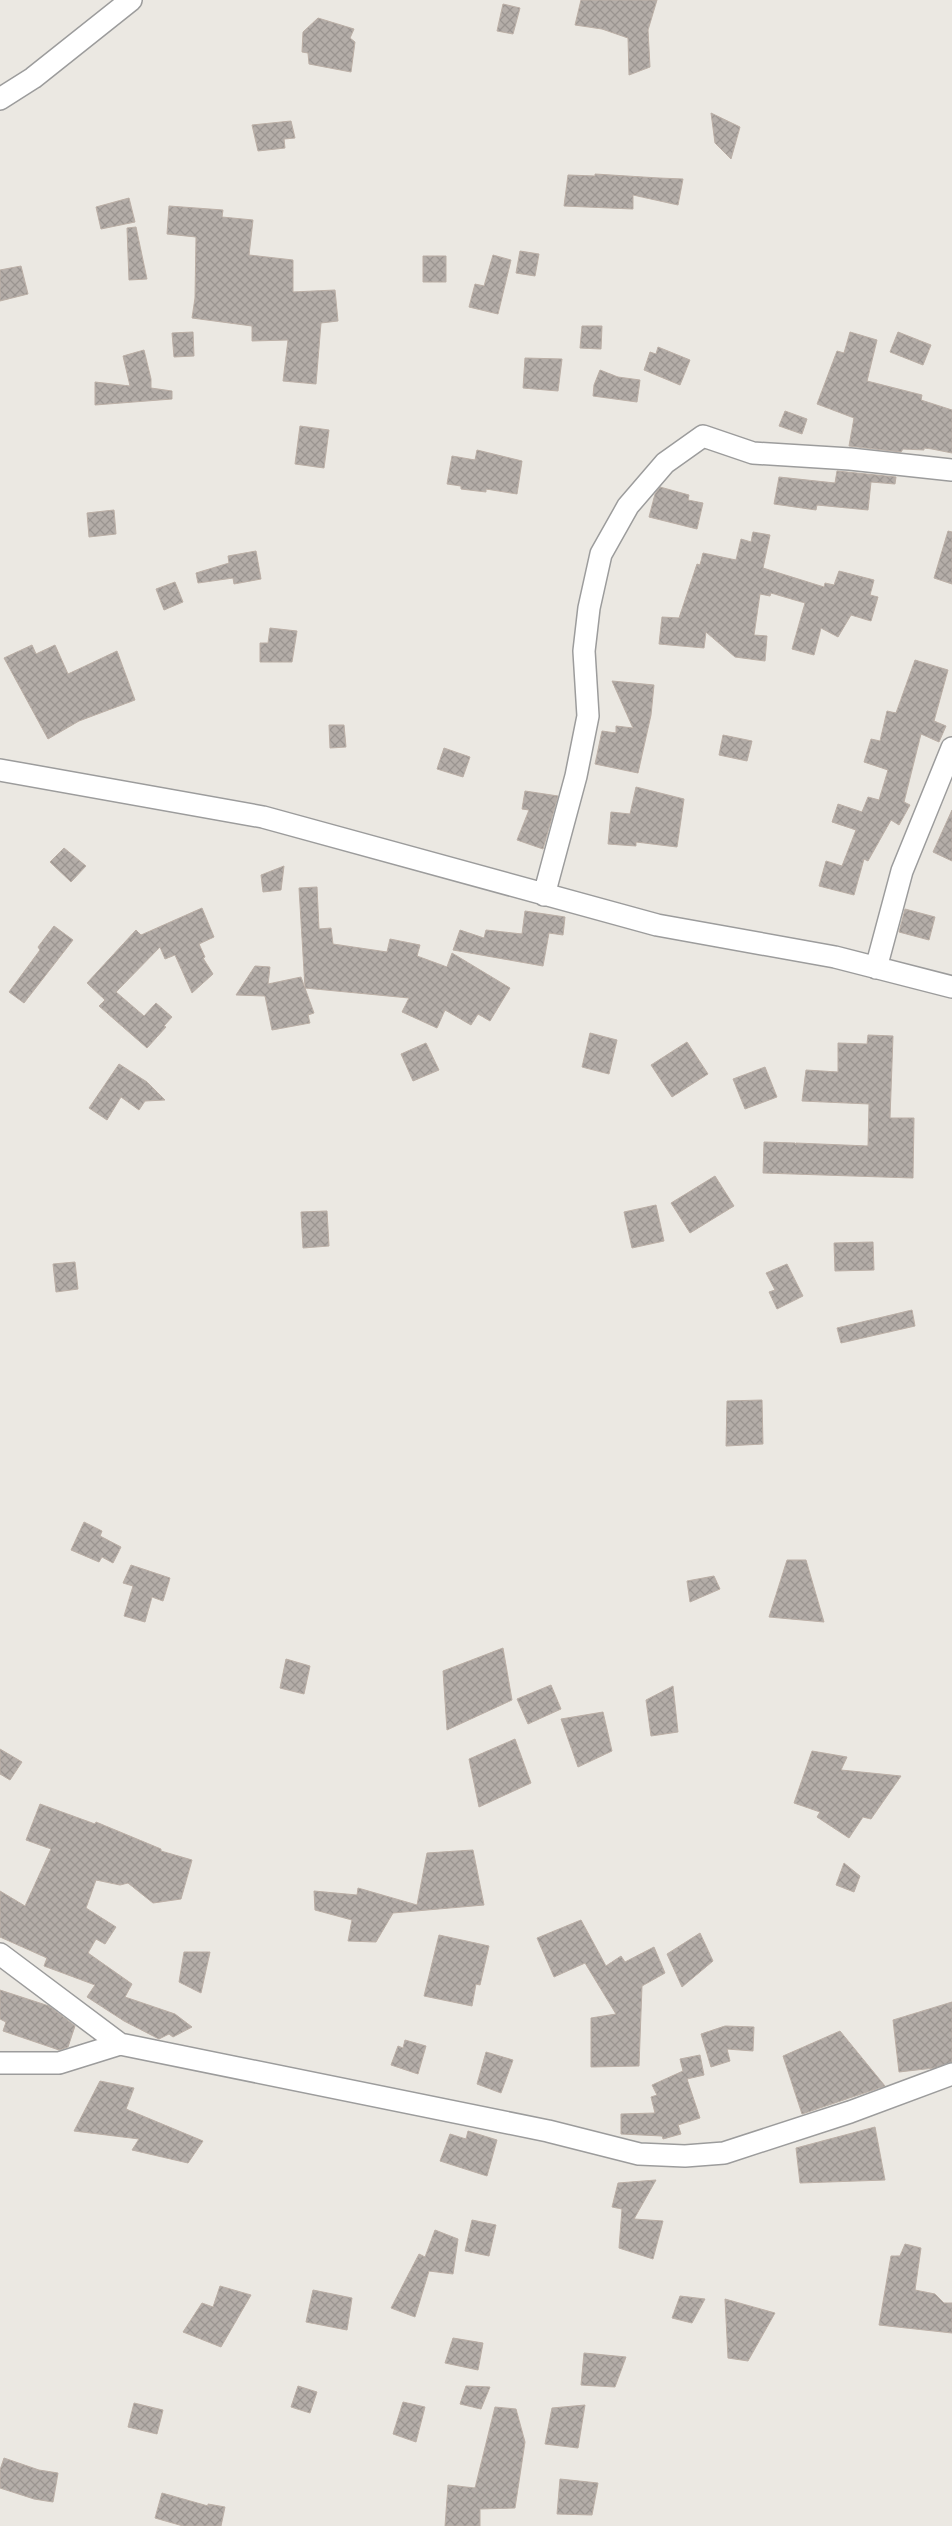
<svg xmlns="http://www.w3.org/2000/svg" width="952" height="2526" font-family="Helvetica,sans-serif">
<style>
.building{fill:url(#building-cross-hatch);stroke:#bbafa6}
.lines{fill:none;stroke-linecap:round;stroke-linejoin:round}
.minor-casing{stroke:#9c9c9c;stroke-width:24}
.minor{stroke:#fff;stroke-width:21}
</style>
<defs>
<pattern id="building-cross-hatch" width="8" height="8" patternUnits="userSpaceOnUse" patternTransform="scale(1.25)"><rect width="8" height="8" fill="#b4ada8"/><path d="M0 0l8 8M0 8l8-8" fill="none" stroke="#9a9490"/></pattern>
</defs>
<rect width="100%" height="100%" fill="#ebe8e2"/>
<path class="building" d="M581 0H657L648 30 650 67 629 75 628 38 602 29 575 25Z
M503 4 520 8 513 34 497 31Z
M318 18 354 29 350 38 355 42 351 72 309 64 308 53 302 52 303 32Z
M711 113 740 127 731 159 715 143Z
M291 121 295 138 284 139 285 148 258 151 252 125Z
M595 174 659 178 683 179 678 205 633 195V209L564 206 568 175 595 176Z
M129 198 135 222 101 229 96 207Z
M169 206 223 210 222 217 253 220 249 255 293 260V292L335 290 338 321 321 323 316 384 283 381 288 340 252 341V326L192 318 195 298 196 237 167 234Z
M136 227 147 279 129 280 127 228Z
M520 251 539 254 535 276 516 273Z
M493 255 511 260 498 314 469 307 475 284 484 286Z
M423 256H446V282H423Z
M21 266 28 294 0 301V270Z
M582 326H602L601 349 580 348Z
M193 332 194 356 174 357 172 333Z
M850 332 877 340 867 381 922 395 921 400 952 410V453L932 449 924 448V450L903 449 901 452 849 446 854 418 817 404 837 351 844 353Z
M898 332 931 345 923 365 890 352Z
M658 347 690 360 680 385 644 370 650 352 656 354Z
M144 350 151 379V388L172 391V399L95 405V382L130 386 123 356Z
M525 358 562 359 558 391 523 388Z
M600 370 618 377 640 380 637 402 593 396 594 385Z
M785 411 807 419 802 434 779 426Z
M300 426 329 430 324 468 295 464Z
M477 450 522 461 517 494 486 489V492L461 489V486L447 484 452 456 475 460Z
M837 471 896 477 895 484 871 482 868 510 817 505 816 510 774 504 779 477 835 483Z
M660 487 689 495 688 500 703 503 697 529 649 517 655 494Z
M114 510 116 534 89 537 87 513Z
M948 531 952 532V584L934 578Z
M753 532 770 535 763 568 824 587 825 583 834 585 839 571 874 580 870 595 878 597 871 621 851 615 838 637 821 628 814 655 792 649 805 603 771 593 770 596 760 594 754 635 767 636 765 661 735 657 706 632 704 648 659 644 662 617 679 618 697 564 700 565 703 553 736 560 741 539 751 542Z
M256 551 261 579 234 584 233 578 198 583 196 573 229 563 228 556Z
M175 582 183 602 164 610 156 589Z
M270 628 297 631 292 662H260V643H268Z
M32 645 36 654 55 645 68 674 117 651 135 700 79 721 48 739 4 658Z
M915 660 948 670 934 721 946 726 939 742 921 734 904 802 910 805 899 825 891 820 868 861 864 859 854 895 819 886 826 861 842 866 856 830 832 822 838 804 862 812 868 797 879 800 888 770 864 762 871 739 880 741 887 711 896 713Z
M612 681 654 685 651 715 638 773 595 764 602 731 616 733V726L633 728Z
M329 725H344L346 747 330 748Z
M723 735 752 741 747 761 719 755Z
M444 748 470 757 463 777 437 769Z
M636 787 684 799 677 847 636 842V846L608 844 611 812 630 814Z
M525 791 558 796 543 849 517 840 529 810 522 809Z
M952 810V861L933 852Z
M64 848 86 866 71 882 50 862Z
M284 866 281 890 263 892 261 875Z
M317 887 319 929 331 928 333 944 387 952 390 939 420 945 417 956 447 967 452 953 510 988 490 1021 478 1014 471 1025 445 1010 437 1028 402 1012 409 998 305 988 299 888Z
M202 908 214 937 199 944 205 957 203 958 213 974 192 993 175 955 165 959 160 947 116 992 144 1016 156 1003 172 1017 164 1026 166 1027 147 1048 99 1006 105 1000 87 983 136 930 141 935Z
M905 909 935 917 929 940 899 932Z
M525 911 565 917 563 935 549 933 543 966 453 950 460 930 484 938 486 930 522 934Z
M54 926 73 940 24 1003 9 992 40 950 38 947Z
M255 966 270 967 268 984 301 977 314 1013 308 1015 310 1023 272 1030 265 996 236 995Z
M590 1033 617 1040 609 1074 582 1067Z
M868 1035 893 1036 890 1118H914L913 1178 763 1173 764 1142 795 1143 796 1145V1143L868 1146 869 1104 802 1101 806 1070 838 1072V1043L867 1044Z
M687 1042 708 1074 672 1097 651 1065Z
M426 1043 439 1070 413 1081 401 1054Z
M119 1064 147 1082 165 1100 145 1101 139 1110 121 1097 107 1120 89 1108Z
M765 1067 777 1097 745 1109 733 1079Z
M715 1176 734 1206 690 1233 671 1203Z
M656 1205 664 1241 632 1248 624 1212Z
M327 1211 329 1246 303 1248 301 1212Z
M873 1242 874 1270 835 1271 834 1243Z
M75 1262 78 1289 56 1292 53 1264Z
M787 1264 803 1296 777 1309 769 1292 775 1290 766 1273Z
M912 1310 915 1326 841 1343 837 1328Z
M762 1400 763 1444 726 1446 727 1401Z
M84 1522 102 1531 100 1536 121 1547 113 1563 102 1557 99 1562 71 1550Z
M787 1560H806L824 1622 769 1617Z
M131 1565 170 1578 163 1601 152 1597 145 1622 124 1616 133 1586 123 1583Z
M714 1576 720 1589 690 1602 687 1581Z
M503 1648 512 1700 447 1730 443 1671Z
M286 1659 310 1666 304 1694 280 1688Z
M551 1685 561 1709 528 1724 517 1699Z
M673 1686 678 1732 651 1736 646 1700Z
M603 1712 612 1751 578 1767 561 1719Z
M515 1739 531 1783 479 1807 469 1759Z
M0 1749 22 1762 10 1780 0 1774Z
M812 1751 847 1757 841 1770 901 1776 871 1819 863 1817 849 1838 817 1817 820 1812 794 1803Z
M40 1804 95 1824 96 1822 161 1849V1851L192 1860 181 1899 153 1903 128 1883 120 1885 96 1880 86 1908 116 1927 105 1944 96 1939 88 1953 132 1984 125 1997 175 2014 192 2027 173 2037 169 2034 159 2039 124 2021 87 1997 95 1985 44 1966 47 1958 0 1937V1891L25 1906 51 1849 26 1840Z
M473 1850 484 1905 393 1913 376 1942 348 1941 352 1920 315 1910 314 1891 357 1895 358 1888 417 1905 427 1853Z
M844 1863 860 1876 854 1892 836 1885Z
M581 1920 606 1966 621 1956 625 1962 654 1947 665 1973 642 1986 639 2066 591 2067V2018L616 2014 585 1963 554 1977 537 1938Z
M700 1933 713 1961 682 1987 667 1954Z
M439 1935 489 1946 480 1985 476 1984 472 2006 424 1996Z
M184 1952H210L201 1993 179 1982Z
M0 1990 49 2006 75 2026 68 2047 59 2050 3 2031 6 2022 0 2019Z
M952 2002V2062L934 2068 899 2072 893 2020Z
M725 2026 754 2027 753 2051 727 2049 730 2061 711 2067 701 2034Z
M840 2031 885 2086 802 2114 783 2056Z
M405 2040 426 2046 418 2074 391 2065 398 2046 403 2048Z
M486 2052 513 2060 501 2093 477 2084Z
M700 2055 704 2075 687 2079 700 2118 678 2125 681 2134 663 2139 662 2136 621 2134V2114L655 2113 651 2097 657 2095 652 2085 683 2071 680 2059Z
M100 2081 134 2088 126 2109 203 2141 188 2163 132 2150 139 2139 74 2131Z
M875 2127 885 2180 800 2183 796 2148Z
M468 2131 497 2140 487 2176 440 2161 450 2134 466 2139Z
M656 2180 634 2219 663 2221 653 2259 619 2248 622 2209 612 2207 618 2183Z
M472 2220 496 2225 489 2256 465 2251Z
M435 2230 458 2239 453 2274 429 2271 415 2317 391 2308 419 2254 425 2257Z
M905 2244 921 2248 915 2290 935 2294 944 2303H952V2333L879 2325 891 2256H900Z
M220 2286 251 2295 221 2347 183 2332 202 2303 213 2307Z
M313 2290 352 2298 347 2330 306 2322Z
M680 2296 705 2299 692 2323 672 2318Z
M725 2299 775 2313 748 2361 728 2358Z
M453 2338 483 2343 478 2370 445 2363Z
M584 2353 626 2357 615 2387 581 2385Z
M298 2386 317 2392 310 2413 291 2407Z
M466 2386 490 2387 481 2409 460 2404Z
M403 2402 425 2407 416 2442 393 2434Z
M134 2403 163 2410 157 2434 128 2427Z
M585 2405 578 2448 545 2444 552 2408Z
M495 2407 516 2409 525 2442 515 2508 480 2509V2526H445L448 2485 475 2488Z
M4 2458 39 2470 58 2473 53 2502 34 2499 0 2488V2470Z
M560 2479 598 2483 592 2515 557 2514Z
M162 2493 208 2506V2504L225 2507 221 2526H183L155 2518Z"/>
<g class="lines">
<g class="minor-casing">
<path id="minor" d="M0 99 33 78 131 0
M0 770 263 817 657 925 835 957 952 987
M544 895 576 776 588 716 584 651 589 608 601 554 628 506 665 463 703 436 753 453 850 459 952 470
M876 968 902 871 952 748
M0 1954 120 2044
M0 2063H59L120 2044 548 2131 639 2154 685 2156 724 2153 850 2112 952 2074"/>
</g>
<use href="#minor" class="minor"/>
</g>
</svg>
